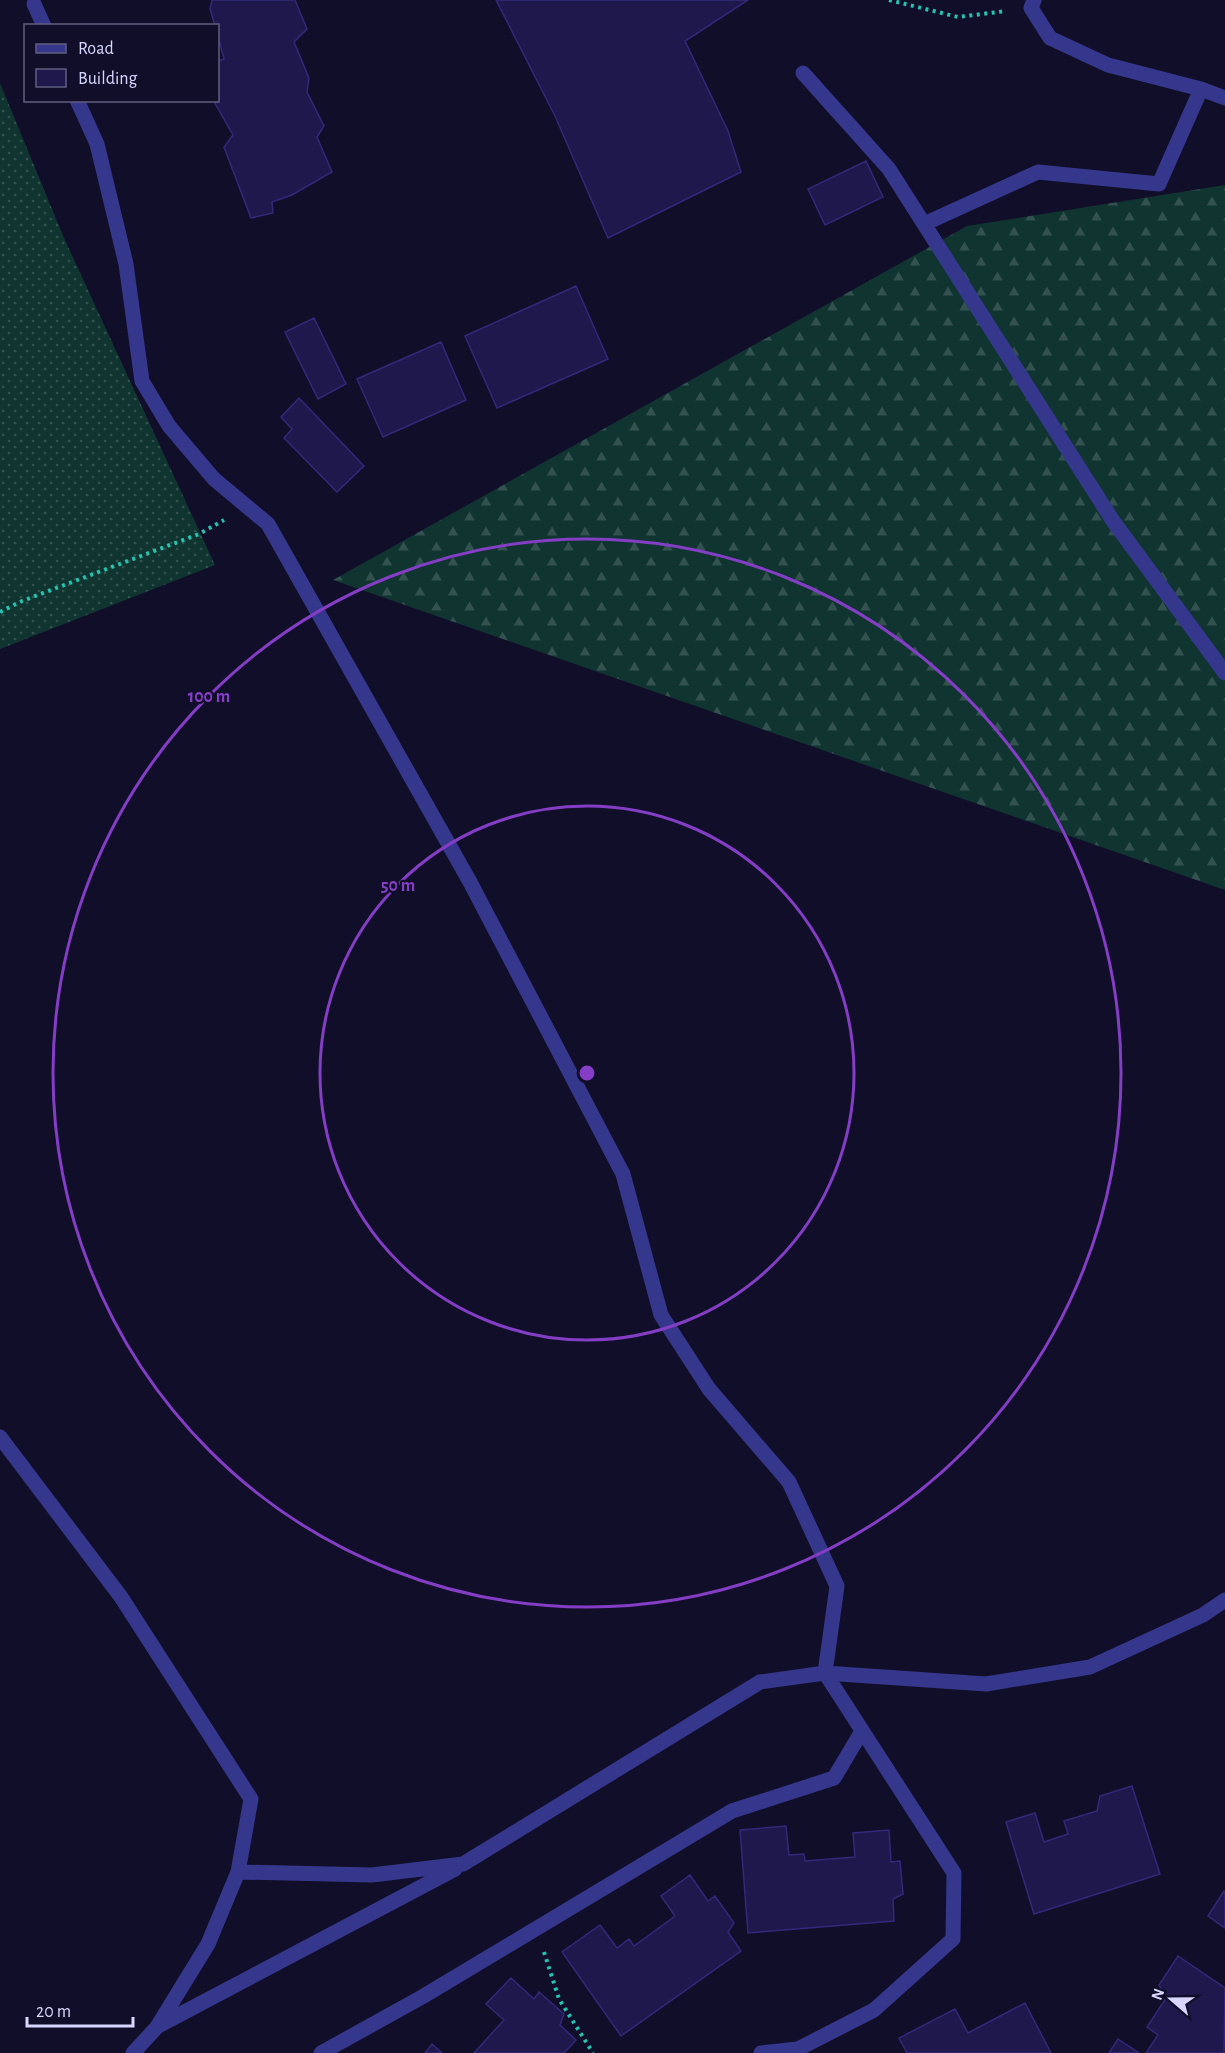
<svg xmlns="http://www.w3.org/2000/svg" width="1225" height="2053" font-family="'Alegreya Sans',sans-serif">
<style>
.grass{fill:url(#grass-dots)}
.forest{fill:url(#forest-firs)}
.building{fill:#1f184c;stroke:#33287a;stroke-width:1.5}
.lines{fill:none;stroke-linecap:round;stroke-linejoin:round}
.path{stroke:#25c4b0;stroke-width:4;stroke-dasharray:3 4.5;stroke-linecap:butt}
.service{stroke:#35378c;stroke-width:15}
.minor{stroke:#35378c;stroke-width:15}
.ring{fill:none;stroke:#843dc5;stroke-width:3}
.centre{fill:#843dc5;stroke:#110e29;stroke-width:3}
.ring-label{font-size:18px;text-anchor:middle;font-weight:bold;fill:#843dc5;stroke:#110e29;stroke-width:4.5;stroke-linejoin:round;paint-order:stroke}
</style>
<defs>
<pattern id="grass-dots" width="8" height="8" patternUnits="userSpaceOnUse" patternTransform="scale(1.5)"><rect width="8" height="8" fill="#103430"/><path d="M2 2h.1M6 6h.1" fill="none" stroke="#32514f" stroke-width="1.8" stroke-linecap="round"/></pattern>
<pattern id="forest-firs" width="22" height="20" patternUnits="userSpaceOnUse" patternTransform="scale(1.5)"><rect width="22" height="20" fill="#103430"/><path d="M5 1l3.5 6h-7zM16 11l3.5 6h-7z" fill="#32514f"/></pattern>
</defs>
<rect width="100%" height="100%" fill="#110e29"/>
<path class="grass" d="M0 83 64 238 215 565 0 649Z"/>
<path class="forest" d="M1225 185V890L333 580 967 226Z"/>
<path class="building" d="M212 0H295L307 29 294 42 309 78 307 92 324 126 317 137 332 172 292 195 272 202 273 213 251 218 224 147 233 135 213 100H218V61L224 59 218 36V26H215L210 9Z
M496 0H748L685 41 728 131 741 172 608 238 555 116Z
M866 161 883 197 825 225 808 189Z
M576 286 608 359 497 408 465 336Z
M314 318 346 384 318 399 285 332Z
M441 342 466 400 383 437 357 379Z
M299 398 364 466 337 492 284 438 292 429 281 417Z
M1132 1786 1160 1874 1034 1914 1006 1822 1035 1813 1044 1842 1068 1834 1064 1821 1097 1811 1100 1796Z
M786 1826 789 1855 804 1854 805 1861 855 1857 853 1833 889 1830 891 1862 900 1861 903 1894 893 1899 894 1921 748 1933 740 1830Z
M690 1875 708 1901 715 1896 734 1923 728 1932 741 1951 621 2036 562 1952 600 1925 617 1948 629 1939 634 1946 675 1916 661 1896Z
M1224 1891 1225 1892V1928L1208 1916Z
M1178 1956 1225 1988 1224 2053H1146L1158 2035 1147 2027 1166 1998 1159 1985Z
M511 1978 534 1999 539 1992 564 2014 560 2025 576 2040 564 2053H474L504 2020 486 2004Z
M1025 2003 1051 2053H907L899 2038 955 2009 968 2033Z
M1118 2039 1139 2053H1109Z
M432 2044 442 2053H425Z"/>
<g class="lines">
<path class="path" d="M889 0 958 17 1006 11
M0 612 22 601 199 534 224 520
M544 1952 559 1999 593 2053"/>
<path class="service" d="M1034 0 1031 8 1050 38 1108 65 1201 89 1225 98
M803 73 889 169 1113 521 1225 673
M924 224 1038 172 1159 184 1201 89
M321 2053 422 1997 732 1811 834 1778 862 1731
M761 2053 798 2049 874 2010 953 1939 954 1873 825 1673"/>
<path class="minor" d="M34 4 44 26
M77 100 97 144 126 264 142 381 169 426 214 479 268 524 470 882 623 1174 661 1315 709 1389 789 1482 837 1586 825 1673
M0 1437 121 1597 251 1799 238 1872 208 1944 157 2027 133 2053
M238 1872 372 1875 463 1864 760 1682 825 1673 986 1684 1090 1667 1203 1615 1225 1600
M158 2026 455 1869"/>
</g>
<g class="ring">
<circle cx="587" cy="1073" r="267"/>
<circle cx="587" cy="1073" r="534"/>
</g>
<circle cx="587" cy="1073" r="9" class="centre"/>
<g class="ring-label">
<text x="209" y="702">100 m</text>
<text x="398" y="891">50 m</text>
</g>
<rect x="24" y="24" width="195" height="78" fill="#110e29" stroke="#615e7f" stroke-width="1.5"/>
<rect x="36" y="44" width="30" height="9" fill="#35378c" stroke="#615e7f" stroke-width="1.5"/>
<text x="78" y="54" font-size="18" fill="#d8d6ff">Road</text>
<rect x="36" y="69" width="30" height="18" fill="#1f184c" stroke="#615e7f" stroke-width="1.5"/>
<text x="78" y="84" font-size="18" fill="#d8d6ff">Building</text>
<g transform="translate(1171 1999) rotate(290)" stroke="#110e29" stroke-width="4.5" paint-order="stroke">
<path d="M0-4.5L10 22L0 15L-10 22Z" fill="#d8d6ff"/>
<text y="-9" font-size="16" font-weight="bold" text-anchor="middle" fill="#d8d6ff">N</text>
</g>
<path d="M27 2017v9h106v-9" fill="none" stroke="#d8d6ff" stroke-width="3"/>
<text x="36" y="2017" font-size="18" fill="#d8d6ff" stroke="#110e29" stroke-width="4.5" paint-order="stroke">20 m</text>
</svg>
